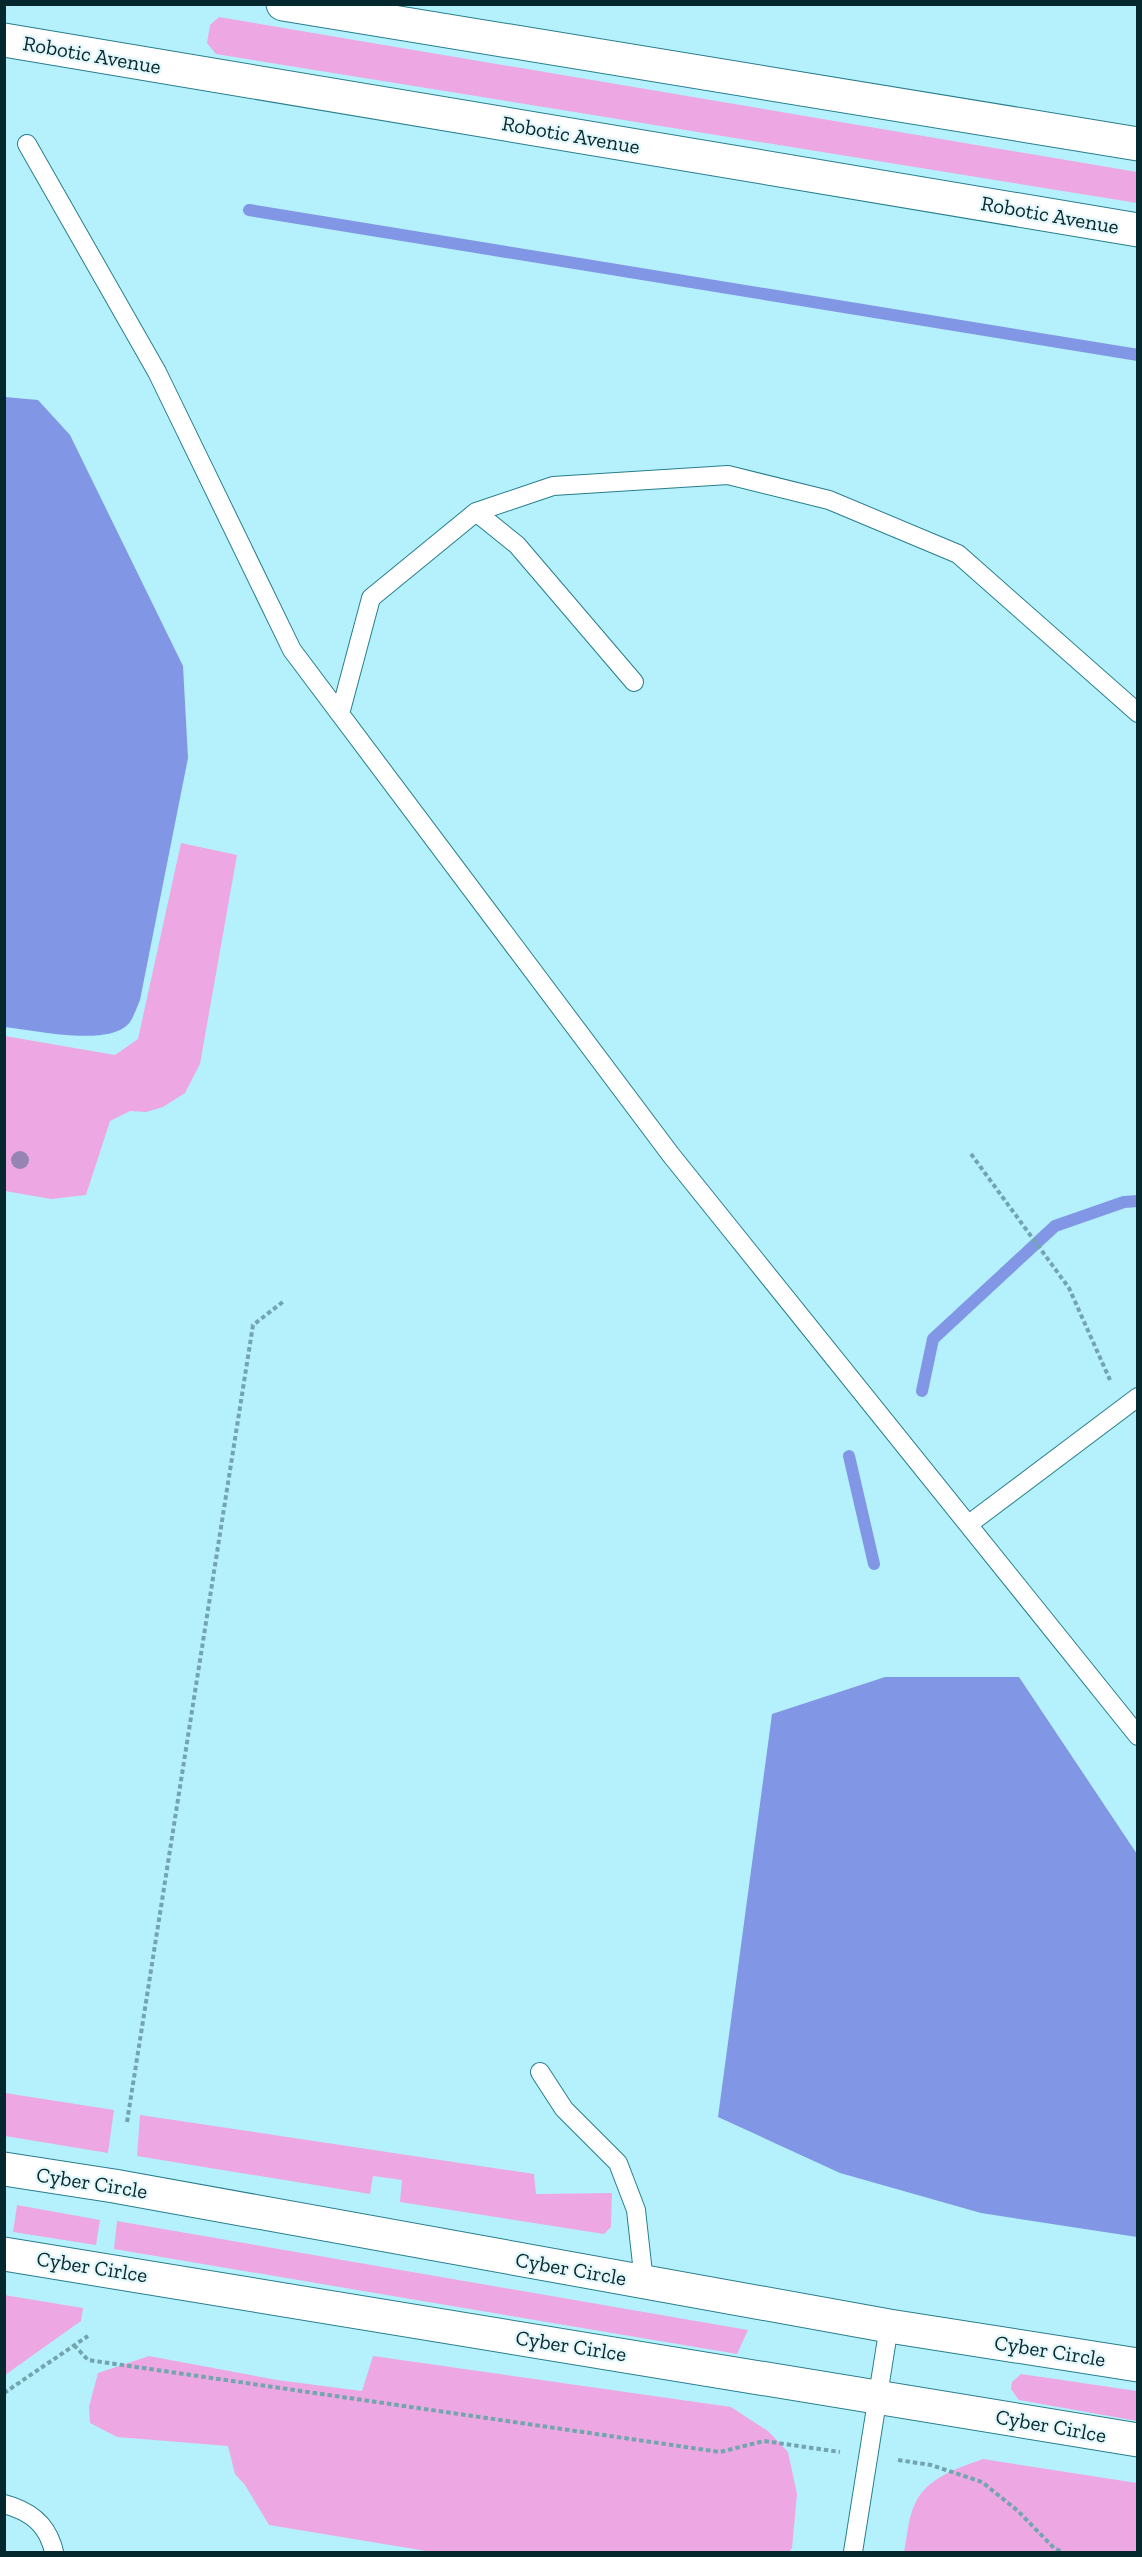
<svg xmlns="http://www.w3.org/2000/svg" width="1142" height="2557" font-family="'Zilla Slab',serif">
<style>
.green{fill:#eda8e3}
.water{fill:#8197e5}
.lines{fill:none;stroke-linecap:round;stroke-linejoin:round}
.stream{stroke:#8197e5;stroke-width:12}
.service-casing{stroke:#287e8d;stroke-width:20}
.minor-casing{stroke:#287e8d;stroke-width:35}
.path{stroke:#72a5af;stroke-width:4;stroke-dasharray:4.5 3;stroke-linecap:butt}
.service{stroke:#fff;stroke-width:18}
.minor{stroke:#fff;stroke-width:33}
.tree{fill:#9684b3}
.labels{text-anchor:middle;stroke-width:4.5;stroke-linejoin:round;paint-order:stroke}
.street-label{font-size:21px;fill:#04282e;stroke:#e3f6fa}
</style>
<rect width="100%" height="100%" fill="#b5f1fd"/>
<path class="green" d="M219 17 1137 172V203L216 54 207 43 210 25Z
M181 843 237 855 200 1064 185 1093 163 1107 146 1112 130 1111 110 1121 86 1195 51 1199 5 1191V1036L115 1055 138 1039Z
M5 2093 114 2110 108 2153 5 2136Z
M140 2115 534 2174 536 2194 612 2193 611 2227 604 2234 400 2202 402 2180 373 2176 370 2194 137 2156Z
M17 2205 100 2220 96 2245 13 2232Z
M117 2221 748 2330 737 2354 114 2249Z
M4 2295 83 2308 81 2321 5 2375Z
M149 2356 277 2380 362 2391 373 2356 731 2407 768 2431 788 2452 797 2494 792 2548 789 2552H432L269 2525 245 2485 235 2474 228 2446 117 2437 90 2423 89 2407 98 2373Z
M1021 2374 1137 2391V2421L1019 2400 1011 2389 1012 2382Z
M983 2459 1137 2483V2552H904C907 2538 908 2519 914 2506 925 2478 958 2468 983 2459Z"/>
<path class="water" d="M5 397 38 400 70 435 183 666 188 758 140 1000C137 1007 134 1016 130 1022 111 1048 33 1030 5 1027Z
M885 1677H1019L1137 1854V2237L981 2213 840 2173 718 2117 772 1714Z"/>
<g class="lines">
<path class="stream" d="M249 210 1138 355
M922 1391 933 1339 1055 1226 1124 1202 1138 1201
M849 1456 874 1564"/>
<g class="service-casing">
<path id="service" d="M27 144 157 372 292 650 671 1155 1138 1736
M476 512 517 545 634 682
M340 714 371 598 476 512 553 486 728 475 829 500 958 554 1138 713
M969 1524 1138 1397
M540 2072 564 2109 618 2163 636 2210 644 2282
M4 2504C31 2511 48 2525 54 2552
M853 2552 889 2326"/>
</g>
<g class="minor-casing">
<path id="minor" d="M283 4 1138 144
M4 40 1138 230
M4 2169 114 2186 889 2326 1138 2365
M4 2254 1138 2440"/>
</g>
<path class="path" d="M971 1154 1069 1288 1110 1380
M127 2122 253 1325 284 1301
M74 2345 88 2360 720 2452 764 2441 840 2452
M4 2393 88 2336
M898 2460 931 2465 982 2482 1018 2511 1054 2548 1062 2552"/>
<use href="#service" class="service"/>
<use href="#minor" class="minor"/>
</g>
<circle class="tree" cx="20" cy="1160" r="9"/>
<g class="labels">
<g class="street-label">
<text transform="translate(92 55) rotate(10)" y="7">Robotic Avenue</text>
<text transform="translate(571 135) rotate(10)" y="7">Robotic Avenue</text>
<text transform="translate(1050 215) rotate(10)" y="7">Robotic Avenue</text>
<text transform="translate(92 2183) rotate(9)" y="7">Cyber Circle</text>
<text transform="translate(92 2267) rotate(9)" y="7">Cyber Cirlce</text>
<text transform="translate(571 2269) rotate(10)" y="7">Cyber Circle</text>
<text transform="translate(571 2346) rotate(9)" y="7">Cyber Cirlce</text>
<text transform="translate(1050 2351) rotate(9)" y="7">Cyber Circle</text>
<text transform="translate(1051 2426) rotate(10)" y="7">Cyber Cirlce</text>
</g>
</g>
<rect width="1142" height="2557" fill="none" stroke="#04282e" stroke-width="12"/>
</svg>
